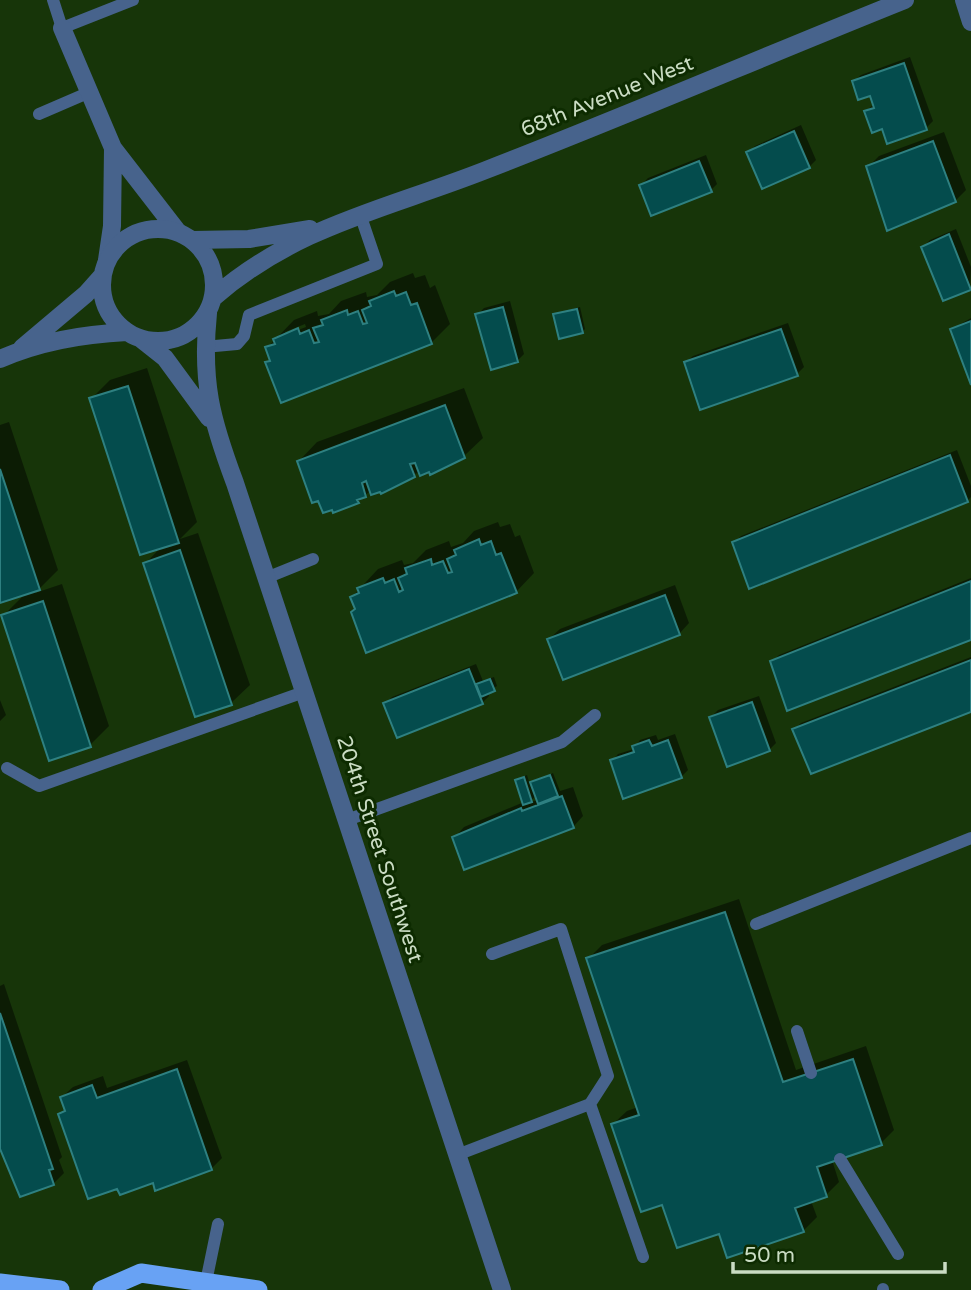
<svg xmlns="http://www.w3.org/2000/svg" width="971" height="1290" font-family="'Varela Round',sans-serif">
<style>
.shadow{fill:#0007;fill-rule:evenodd}
.building{fill:#044c4d;stroke:#2e8081;stroke-width:2}
.lines{fill:none;stroke-linecap:round;stroke-linejoin:round}
.service{stroke:#47638c;stroke-width:12}
.minor{stroke:#47638c;stroke-width:18}
.tertiary{stroke:#47638c;stroke-width:18}
.trunk{stroke:#68a2f4;stroke-width:19}
.labels{text-anchor:middle;stroke-width:6;stroke-linejoin:round;paint-order:stroke}
.street-label{font-size:21px;fill:#cadcc3;stroke:#0d2b00}
</style>
<rect width="100%" height="100%" fill="#173509"/>
<path class="shadow" d="M910 57 933 121 926 128 883 127 866 111 873 105 872 94 854 81 861 75Z
M801 125 816 160 809 167 748 153 755 146Z
M944 132 966 190 955 201 868 167 879 156Z
M706 155 717 184 711 190 641 185 648 178Z
M956 229 971 267 970 289 923 247 930 240Z
M413 273 415 278 425 275 430 288 435 285 450 324 431 343 267 363 271 359 267 348 294 320 317 311 318 316 329 314 341 301 366 292 367 297 377 295 390 282ZM305 324 306 327 285 335V332Z
M510 301 524 354 517 361 477 315 484 308Z
M580 307 585 329 582 332 555 314Z
M971 318V380L952 329Z
M788 323 804 367 797 374 686 362 693 356Z
M147 368 197 522 180 539 198 533 250 685 231 703 145 564 162 546 91 399 110 380Z
M464 388 483 438 464 456 371 490 358 502 299 461 317 442Z
M9 422 58 570 35 593 62 584 109 726 90 745 50 758 3 616 26 593 0 601V425Z
M957 450 971 486V497L967 501 734 543 741 536Z
M498 522 500 527 510 524 515 537 520 535 534 573 516 592 356 609 352 597 378 569 402 560 404 565 413 563 426 550 449 541 451 547 463 543 474 531Z
M971 578V638L772 662 779 655Z
M675 585 689 623 679 634 549 639 560 629Z
M971 657V710L794 730 801 723Z
M476 664 483 681 494 677 497 686 488 692 489 696 482 703 385 704 392 697Z
M759 696 776 743 769 750 711 717 718 710Z
M0 700 6 715 0 721Z
M675 734 688 770 681 777 612 761 618 754 634 749 640 740 656 735 658 740Z
M553 773 560 791 573 787 583 816 573 827 454 838 464 827 524 802 517 781 520 778 527 775 530 785ZM537 795 538 800 528 803Z
M739 899 796 1070 866 1046 894 1130 881 1143 832 1160 839 1182 826 1195 811 1201 817 1217 803 1231 720 1232 664 1203 613 1124 627 1111 638 1107 588 959 602 945Z
M4 984 62 1157 59 1160 64 1173 53 1184 13 1182 0 1144V986Z
M187 1060 222 1158 211 1169 154 1181 60 1114 66 1108 62 1097 73 1087 103 1076 107 1088Z"/>
<path class="building" d="M904 63 927 130 887 144 882 129 872 133 864 111 874 108 870 96 858 100 852 81Z
M794 131 810 168 762 189 746 152Z
M933 141 956 202 887 231 866 166Z
M699 161 712 192 651 216 639 185Z
M949 234 971 290 943 301 921 247Z
M394 291 396 296 406 292 411 305 417 303 432 344 281 403 265 362 270 361 265 347 275 344 273 339 298 328 300 334 309 330 314 343 319 342 313 328 323 325 321 320 347 310 348 315 358 311 363 324 367 323 362 310 371 306 369 301Z
M503 307 518 362 491 370 475 314Z
M577 309 583 333 559 339 553 314Z
M971 321V385L950 329Z
M781 329 798 376 700 410 684 362Z
M128 386 179 543 140 555 89 398Z
M445 405 465 458 430 475 429 472 420 476 415 463 410 464 415 477 381 494 380 492 371 495 366 481 362 483 366 497 357 500 359 503 333 513 332 510 323 513 318 501 312 503 297 461Z
M950 455 968 502 749 589 732 542Z
M0 469 40 590 0 603Z
M479 539 481 545 491 541 496 555 501 553 517 593 366 653 351 612 355 609 350 597 359 593 357 588 383 578 385 583 394 579 399 592 403 590 398 578 407 574 405 568 431 559 432 565 443 561 448 573 452 572 447 559 456 555 454 550Z
M180 550 232 705 195 717 143 563Z
M971 581V640L787 711 770 661Z
M665 595 680 635 563 680 547 639Z
M43 601 91 747 49 761 1 615Z
M971 660V712L811 774 792 729Z
M469 669 483 704 397 738 383 703Z
M490 679 495 691 481 697 476 684Z
M752 702 770 751 727 767 709 717Z
M649 740 652 746 668 740 682 778 623 799 610 760 634 752 632 746Z
M550 775 558 796 538 804 530 782Z
M524 777 532 802 523 805 515 780Z
M562 796 574 828 464 870 452 837 521 808 522 811Z
M725 912 783 1082 853 1059 882 1145 817 1167 827 1197 795 1208 804 1232 727 1258 719 1234 677 1248 662 1205 641 1212 611 1124 639 1115 586 958Z
M0 1013 53 1169 49 1170 54 1185 20 1197 0 1149Z
M177 1069 212 1170 155 1191 153 1183 120 1195 117 1189 88 1199 58 1114 65 1111 60 1097 92 1085 97 1098Z"/>
<g class="lines">
<path class="service" d="M53 0 62 28 133 0
M39 114 90 92
M204 347 237 344 244 336 249 315 377 264 360 214
M266 578 313 559
M7 768 39 786 304 692
M347 820 562 742 595 715
M756 924 971 838
M492 954 561 929 608 1076 590 1104 643 1257
M797 1031 811 1073
M457 1155 590 1104
M840 1159 898 1254
M206 1282 218 1224
M883 1290V1289"/>
<path class="minor" d="M964 0 971 22
M62 28 113 148 178 232
M107 260 112 226 113 148"/>
<path class="tertiary" d="M102 285a56 56 0 1 1 112 0a56 56 0 1 1-112 0Z
M193 240 249 239 310 229
M213 298C295 226 387 209 486 170 626 116 765 56 905 0
M208 313C201 382 211 419 235 483L502 1290
M141 339 165 358 209 418
M22 348 86 294 102 276
M0 359C39 342 85 334 127 332"/>
<path class="trunk" d="M0 1283 60 1290
M102 1290 141 1273 258 1290"/>
</g>
<g class="labels">
<g class="street-label">
<text transform="translate(607 96) rotate(-22)" y="7">68th Avenue West</text>
<text transform="translate(380 849) rotate(72)" y="7">204th Street Southwest</text>
</g>
</g>
<path d="M733 1262v10h212v-10" fill="none" stroke="#cadcc3" stroke-width="3.5"/>
<text x="744" y="1262" font-size="21" fill="#cadcc3" stroke="#0d2b00" stroke-width="5" paint-order="stroke">50 m</text>
</svg>
